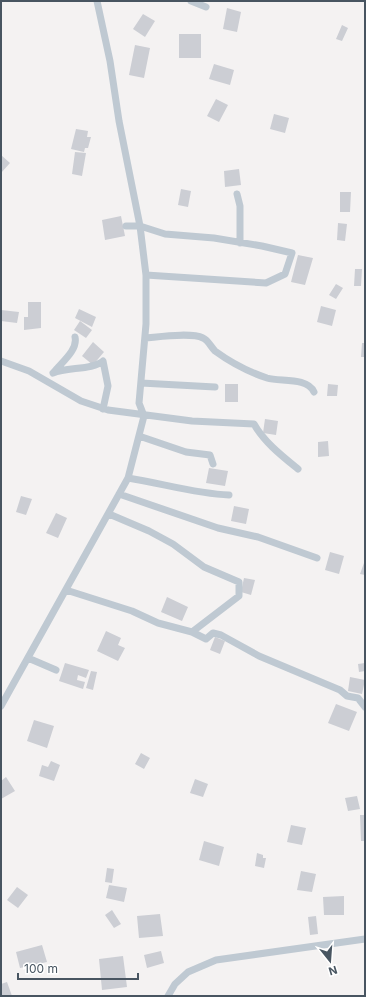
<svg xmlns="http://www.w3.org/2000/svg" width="366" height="997" font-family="Inter,sans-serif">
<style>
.building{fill:#ccced4}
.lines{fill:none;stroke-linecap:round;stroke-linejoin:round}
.street{stroke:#bfc9d2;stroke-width:7}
</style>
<rect width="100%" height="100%" fill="#f4f2f2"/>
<path class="building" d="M227 8 241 12 237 32 223 29Z
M143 14 155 21 145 37 133 29Z
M342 25 348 28 342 41 336 39Z
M179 34H201V58H179Z
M135 45 150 48 144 78 129 75Z
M214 64 234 70 230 85 209 79Z
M216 99 228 105 219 122 207 116Z
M274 114 289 118 285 133 270 129Z
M76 129 88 131 87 137H91L88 148H85L84 152 71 149Z
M75 152 86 153 82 176 72 174Z
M1 155 10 163 1 173Z
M239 169 241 185 225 187 224 171Z
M181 189 191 191 188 207 178 205Z
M340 192H351L350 212H340Z
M121 216 125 236 105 240 102 220Z
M338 223 347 224 345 241 337 240Z
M298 255 313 258 305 285 291 282Z
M355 269H362L361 286H354Z
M336 284 343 288 336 299 329 295Z
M28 302H41V328L24 330V317H28Z
M321 306 336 310 332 326 317 322Z
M79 309 96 317 92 327 75 318Z
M1 310 19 312 17 323 1 321Z
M80 321 92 330 86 338 74 330Z
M93 342 104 352 93 365 82 356Z
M362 343H365V357H361Z
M225 384H238V402H225Z
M328 384 338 385 337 396H327Z
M265 419 278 421 276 435 263 433Z
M328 441 329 456 318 457V442Z
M209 468 228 471 225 486 206 483Z
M21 496 32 499 26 515 16 512Z
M234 506 249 509 246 524 231 521Z
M56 513 67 518 58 538 46 533Z
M330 552 344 556 339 574 325 570Z
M364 563H365V575L360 574Z
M244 578 255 580 251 595 241 592Z
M167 597 188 607 182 621 161 612Z
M106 631 121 638 118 645 125 648 118 661 97 651Z
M215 637 225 641 220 654 210 650Z
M65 663 89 670 86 678 78 675 77 680 85 682 83 689 59 681Z
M365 663V671L359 672 358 664Z
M91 671 97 672 93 690 86 688Z
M350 677 365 680 362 694 348 691Z
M336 704 357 712 349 731 328 723Z
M34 720 54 726 47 748 27 741Z
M141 753 150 758 144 769 135 764Z
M51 761 60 765 54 781 39 776 42 765 48 767Z
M6 777 15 791 1 799V781Z
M195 779 208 784 203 797 190 793Z
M357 796 360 809 348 811 345 798Z
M360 815H365V841H361Z
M291 825 306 828 302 845 287 842Z
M204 841 224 847 219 866 199 860Z
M257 853 263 855V858H266L264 868 255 866Z
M107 868 114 869 112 883 105 882Z
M301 871 316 874 312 892 297 890Z
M109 885 127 888 124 902 106 898Z
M17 887 28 895 18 908 7 900Z
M344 896V915H324L323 897Z
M112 910 121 924 114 928 105 915Z
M160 914 163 936 139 938 137 916Z
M316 916 318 934 310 935 308 917Z
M42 945 47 962 20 968 16 952Z
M161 951 164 963 147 968 144 955Z
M123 956 127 987 102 990 99 959Z
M7 982 12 996H1V984Z"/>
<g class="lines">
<path class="street" d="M191 1 206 7
M237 194 240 206V243
M126 226H140L165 234 214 238 262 246 292 253 285 274 266 283 146 275
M145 338C158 337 191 332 203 338 208 340 211 347 215 351 230 362 249 372 267 378 280 382 307 377 314 392
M1 361 29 371 81 401 108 410 192 421 254 424C264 442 282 456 298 469
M54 372C62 362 78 350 75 337
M53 373C67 367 93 370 103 361L108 386 103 409
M141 383 215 387
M139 436 186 452 210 455 213 464
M128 478C161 483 196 494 229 495
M119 494 218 528 258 537 317 558
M109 514 149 531 173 544 204 567 239 582V596L192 632
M66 590 132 611 158 623 192 632 206 639 213 633 221 635 259 656 340 690 347 696 358 698 365 707
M28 658 56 670
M1 706 128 478 144 416 139 403 146 324V275L140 226 119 121 110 61 97 1
M168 996 175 984 188 972 216 960 365 939"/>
</g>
<rect width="366" height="997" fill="none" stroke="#485561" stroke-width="4"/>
<g transform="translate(330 961) rotate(163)" stroke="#ffffff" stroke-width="3" paint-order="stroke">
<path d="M0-3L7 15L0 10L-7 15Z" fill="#485561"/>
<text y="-6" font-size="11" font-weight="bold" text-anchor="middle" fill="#485561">N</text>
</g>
<path d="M18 973v6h120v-6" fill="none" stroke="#485561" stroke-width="2"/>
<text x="24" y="973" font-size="12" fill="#485561" stroke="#ffffff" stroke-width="3" paint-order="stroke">100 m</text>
</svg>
